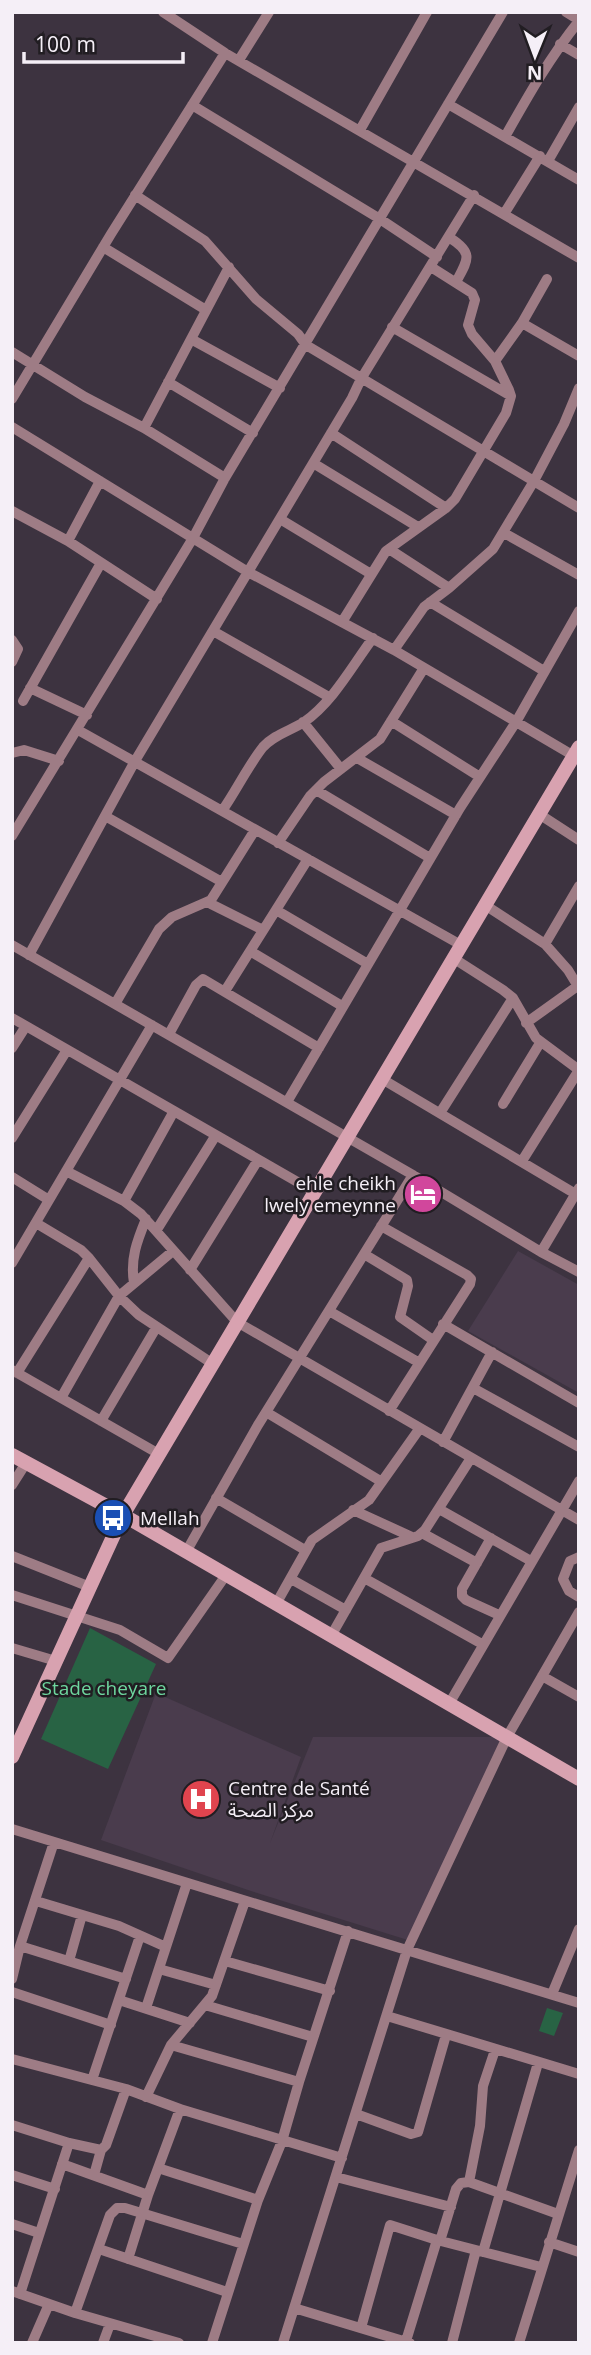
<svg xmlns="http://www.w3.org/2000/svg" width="591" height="2355" font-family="'Open Sans','Noto Sans Arabic',sans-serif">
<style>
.built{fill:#4a3c4d}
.green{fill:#286344}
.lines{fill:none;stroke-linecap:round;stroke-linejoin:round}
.street{stroke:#9e7c85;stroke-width:10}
.secondary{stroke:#d8a2b0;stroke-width:14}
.labels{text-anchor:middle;stroke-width:5;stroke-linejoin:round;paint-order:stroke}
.poi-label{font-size:19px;fill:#f5eff7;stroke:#211d22;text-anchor:start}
.park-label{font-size:19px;fill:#6ed79f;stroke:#211d22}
</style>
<rect width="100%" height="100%" fill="#3d3340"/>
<path class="built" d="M518 1251 579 1285V1393L468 1331Z
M156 1693 301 1757 270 1843 313 1737H507L411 1941 251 1891 101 1840Z"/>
<path class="green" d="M90 1628 156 1664 108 1769 41 1739Z
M547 2008 563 2013 554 2036 539 2031Z"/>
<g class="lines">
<path class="street" d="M163 12 225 53 579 258
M566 12 579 20
M560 44 579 55
M239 60 269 12
M448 104 579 180
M192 105 380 219 437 257
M360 130 427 12
M506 135C528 96 550 57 579 21
M548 161 579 107
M135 195 205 241 256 299 298 334 306 345 579 508
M504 214 540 156
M450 238C474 253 468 260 456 282
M103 247 206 310
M522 323 579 356
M392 327 511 396
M191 339 280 388
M12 352 85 397 144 428 225 478
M495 361 522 323 547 279
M168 382 253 433
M12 399 111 234 225 53
M12 427 248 572 394 650 574 756
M144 428 229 267
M331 433 446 508
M313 463 418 527
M12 511 68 541 157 599
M280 519 371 574
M504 533 579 575
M68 541 100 481
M389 549 449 588
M430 602 544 671
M342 622 386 551 446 508 455 499 506 413 511 396 509 390 495 361 472 334 468 325 475 300 472 293 431 267
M213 631 329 697
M12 640 18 649 12 662
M394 650 424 607 449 588 493 549 534 481 564 424 579 388
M30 688 87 715
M23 701 101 563
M391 721 480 777
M303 722 341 769
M78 730 461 945
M12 753 24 750 59 761
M357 758 456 815
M316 790 430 858
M222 811C236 791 248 766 263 747 275 734 290 731 304 722 333 702 352 666 373 638
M539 814 579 840
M105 816 222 882
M255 830 211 900V904L263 930
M12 836 193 538 225 478 503 12
M278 843 310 796 324 782 380 739 424 668
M485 905 545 944 568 970 579 988
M276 910 368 964
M545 944 579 886
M12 945 413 1175 541 1252 579 1272
M250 951 342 1006
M29 955 135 761 352 398 361 379 474 195
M453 958 503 990 513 998 536 1038 579 1070
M225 991 308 859
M115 1004 159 929 172 917 211 900
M12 1018 315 1192
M526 1023 579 985
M169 1034 196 985 203 979 319 1048
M12 1048 26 1026
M382 1079 579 1196
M287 1102 460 808 516 722 579 611
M503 1104 540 1043
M440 1113 513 998
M12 1138 67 1050
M522 1161 579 1070
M66 1171 124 1201 141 1214 237 1322 579 1520
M12 1177 49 1200
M124 1201 174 1111
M36 1223 81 1250 89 1258 119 1296 139 1315 213 1364
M381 1226 467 1275 471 1279 470 1284 389 1411
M156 1231 216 1135
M541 1252 579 1188
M364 1254 407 1280 408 1286 400 1317 433 1340
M12 1263 152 1025
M190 1270 258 1160
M134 1283C130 1259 137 1241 146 1219
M329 1311 418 1362
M443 1324 579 1403
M12 1370 159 1454
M17 1373 89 1258
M473 1388 579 1447
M61 1398 119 1296 173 1251
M266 1412 382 1482
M101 1421 156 1328
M443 1442 492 1352
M12 1485 26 1463
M216 1498 305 1550
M439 1509 531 1561
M353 1510 412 1537
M422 1533 477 1563
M491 1538 462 1589V1596L466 1600 499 1615
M186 1552 258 1425 413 1175
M12 1556 90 1587
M579 1557 570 1561 563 1579 569 1591 579 1597
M364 1578 482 1644
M291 1579 346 1610
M12 1595 120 1630 168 1658 226 1575
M276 1604 312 1540 369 1500 420 1428
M331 1636 381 1548 418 1536 425 1530 471 1458
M12 1648 56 1661
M542 1676 579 1697
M449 1704 579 1481
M12 1829 579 2003
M36 1901 119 1926 166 1947
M20 1946 126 1979
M69 1961 82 1915
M225 1961 330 1991
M159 1969 216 1985
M12 1979 20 1946 54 1842
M12 1992 111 2025
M552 1994 579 1929
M119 2000 190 2023
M205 2005 313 2037
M146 2008 187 1883
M387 2016 579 2074
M171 2045 299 2082
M12 2059 126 2089 180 2109 342 2158
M92 2080 140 1936
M146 2097 171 2045 212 1996 245 1901
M356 2114 411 2134 418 2132 446 2035
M12 2125 69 2143 101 2150
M62 2164 148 2195
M158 2168 258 2200
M12 2175 55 2189
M94 2175 101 2150 106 2145 126 2089
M336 2177 451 2207
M469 2182 480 2126 483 2086 495 2050
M12 2224 39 2233
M440 2241 456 2189 461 2183 469 2182 558 2214
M549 2242 579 2252
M99 2249 227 2292
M483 2252 538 2063
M128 2259 148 2195 180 2109
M12 2291 75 2313 179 2343
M20 2294 69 2143
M294 2308 410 2343
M75 2313 110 2215 117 2208H125L243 2244
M361 2328 390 2225 437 2240 541 2267
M406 2341 437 2240
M32 2343 49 2304
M103 2343 110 2324
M212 2343 258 2200 282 2141 299 2082 348 1931
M283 2343 407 1950 507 1737 579 1612
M452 2343 476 2250
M519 2343 579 2150"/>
<path class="secondary" d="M12 1455 123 1515 579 1779
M12 1757 123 1515 579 747"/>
</g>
<defs>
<g id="hotel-disc" transform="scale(2.0125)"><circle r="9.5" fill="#d1479c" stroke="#211d22"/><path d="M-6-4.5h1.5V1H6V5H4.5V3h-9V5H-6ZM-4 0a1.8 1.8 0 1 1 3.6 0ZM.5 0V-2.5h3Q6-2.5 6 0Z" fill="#fff"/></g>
<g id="bus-disc" transform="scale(2.0125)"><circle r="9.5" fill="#1a4fb4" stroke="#211d22"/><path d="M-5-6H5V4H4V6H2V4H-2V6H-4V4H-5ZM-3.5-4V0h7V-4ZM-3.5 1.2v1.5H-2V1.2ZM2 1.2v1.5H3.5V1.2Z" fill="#fff"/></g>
<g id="hospital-disc" transform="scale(2.0125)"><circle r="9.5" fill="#e0444e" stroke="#211d22"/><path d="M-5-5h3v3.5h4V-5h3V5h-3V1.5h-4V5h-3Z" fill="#fff"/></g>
</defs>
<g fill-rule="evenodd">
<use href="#hotel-disc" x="423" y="1194"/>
<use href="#bus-disc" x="113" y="1518"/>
<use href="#hospital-disc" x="201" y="1799"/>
</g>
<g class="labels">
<g class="poi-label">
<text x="396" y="1190" text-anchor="end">ehle cheikh<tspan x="396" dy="22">lwely emeynne</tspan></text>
<text x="140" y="1525">Mellah</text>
<text x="228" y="1795">Centre de Santé<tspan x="228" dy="22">مركز الصحة</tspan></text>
</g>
<g class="park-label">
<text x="104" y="1695">Stade cheyare</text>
</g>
</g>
<rect width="591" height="2355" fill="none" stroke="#f5eff7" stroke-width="28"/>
<g transform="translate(535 56) rotate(181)" stroke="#211d22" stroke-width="5" paint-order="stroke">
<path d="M0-5L12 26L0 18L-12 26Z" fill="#f5eff7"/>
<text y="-10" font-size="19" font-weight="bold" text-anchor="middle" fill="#f5eff7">N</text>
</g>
<path d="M24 52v10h159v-10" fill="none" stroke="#f5eff7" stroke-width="3.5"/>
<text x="35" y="52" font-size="21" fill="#f5eff7" stroke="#211d22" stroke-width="5" paint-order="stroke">100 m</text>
</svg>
